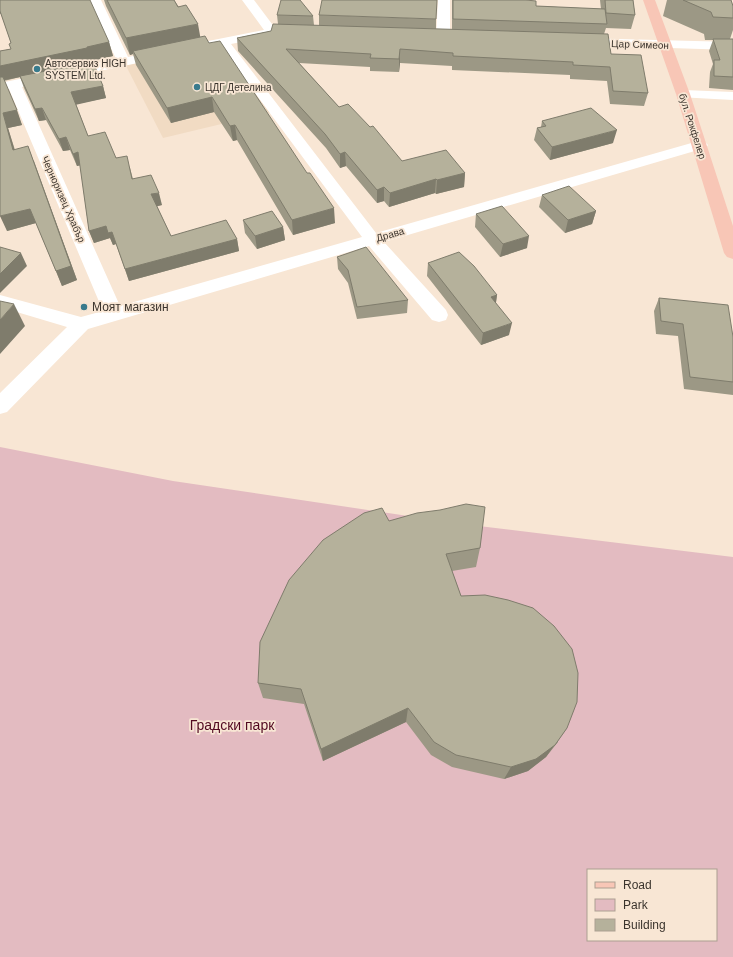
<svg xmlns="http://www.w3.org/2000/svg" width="733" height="957" font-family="Helvetica,sans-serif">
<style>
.built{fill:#f1dbc3}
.green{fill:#e3bbc1;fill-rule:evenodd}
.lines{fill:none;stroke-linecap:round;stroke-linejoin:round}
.minor{fill:#fff;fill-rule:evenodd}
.major{fill:#f8c6b6;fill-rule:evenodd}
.wall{fill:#9c9885}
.shaded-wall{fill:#7f7c6c}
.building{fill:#b5b19b;stroke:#7f7c6c}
.poi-dot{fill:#397b8d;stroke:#f8e6d4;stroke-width:1.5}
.labels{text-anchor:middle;stroke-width:3.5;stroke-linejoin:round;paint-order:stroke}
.far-street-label{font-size:10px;fill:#3b342d;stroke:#f8e6d4}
.far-poi-label{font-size:10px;fill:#3b342d;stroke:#f8e6d4;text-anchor:start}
.poi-label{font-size:12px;fill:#3b342d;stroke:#f8e6d4;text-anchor:start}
.near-park-label{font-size:14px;fill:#520a21;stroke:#f8e6d4}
</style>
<rect width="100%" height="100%" fill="#f8e6d4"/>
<path class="built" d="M223 42 276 111 163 138 124 62Z"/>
<path class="green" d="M0 447 173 481 462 524 733 557V957H0ZM588 870H716V940H588Z"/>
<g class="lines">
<path class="minor" d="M89 0H101L128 57 264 30 242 0H254L278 32 277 35 231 44 376 233 695 142 700 140 705 142 708 145 705 148 384 242 446 310 448 315 446 320 439 322 432 320 369 246 88 329 7 412 0 414V393L67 327 0 307V295L81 317 103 311 9 89 0 91V83L116 59ZM220 46 362 237 120 306 22 87Z
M438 0H450V37L448 40H438L436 37Z
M580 38 733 42V50L575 45 573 42 575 39Z
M683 90 733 92V100L678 97 676 94 678 91Z"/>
<path class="major" d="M643 0H655L690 94 733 226V259L727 257 724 253 676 94Z"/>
</g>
<path class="wall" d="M0 0 109 42 113 56 91 61 103 86 106 98 76 104 88 136 130 168 133 179 162 205 157 206 171 236 237 239 239 251 129 281 116 244 113 245 110 238 94 243 89 231 80 165 77 166 70 150 63 151 46 120 39 121 24 88 20 77 4 81 22 125 8 128 15 150 34 161 77 280 62 286 36 223 7 231 0 51 11 49V43L1 14H0Z
M104 0H174L200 37 209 43 335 223 293 235 237 140 233 141 214 112 171 123 136 65 133 54 130 55 106 6Z
M452 0H526L536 6 601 9 600 0H633L635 15 631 29 606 28 604 34 611 54 648 93 644 106 610 104 607 81 570 79V75L452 70V66L400 63 399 72 370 71V67L299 63 339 107 402 161 465 173 464 187 436 194 435 193 389 207 384 201 377 203 346 166 340 168 326 148 238 51 237 38 271 31 278 24 277 15 313 16 314 25 319 26V15L436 19V29L452 30Z
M667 0H731L733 6V30L730 39H733V90L709 88 710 72 713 64 709 51 713 40H705L704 34 663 16Z
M542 121 613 143 550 160 534 140 537 128 541 127Z
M542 195 596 211 592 224 565 233 539 207Z
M476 214 527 248 500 257 475 227Z
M243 220 283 227 285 240 257 249 245 233Z
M337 257 408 300 407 313 357 319 348 283 338 269Z
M428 263 497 295 496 303 509 335 481 345 427 276Z
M659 298 733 337V395L684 389 678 336 656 334 654 311Z
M389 521 480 548 476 567 452 571 461 596 558 742 546 757 528 771 504 779 452 767 431 755 406 722 323 761 304 704 263 698 258 683Z"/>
<path class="shaded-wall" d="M198 24 201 41 133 51V54L130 55 126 38Z
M109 42 113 56 91 61 92 63 0 81V66Z
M400 49V63L399 72V59Z
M103 86 106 98 75 105 71 92Z
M212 97 214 112 171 123 167 108Z
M42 108 46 120 39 121 35 109Z
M17 110 22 125 8 128 19 165 13 150 3 113Z
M235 125 237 140 233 141 230 126Z
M617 130 613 143 550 160 552 147Z
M66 137 70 150 63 151 59 139Z
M28 146 77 280 62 286 56 271Z
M78 152 82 165 77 166 73 154Z
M345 152 346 166 340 168V154Z
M465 173 464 187 436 194 437 180Z
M436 179 435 193 389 207 390 193Z
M384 187V201L377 203V190Z
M159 193 162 205 154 207 151 194Z
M334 208 335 223 293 235 292 220Z
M30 209 36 223 7 231 0 216Z
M596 211 592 224 565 233 568 220Z
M106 226 110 238 94 243 89 231Z
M283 227 285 240 257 249 255 236Z
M112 232 116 244 113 245 108 233Z
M529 236 527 248 500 257 503 244Z
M237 239 239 251 129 281 125 269Z
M21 253 27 266 0 293V274Z
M497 295 495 308 491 297Z
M14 304 25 326 0 354V320Z
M512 323 509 335 481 345 483 333Z
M408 708 406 722 323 761 321 749Z
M567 728 546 757 528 771 504 779 511 767Z"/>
<path class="building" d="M0 0H90L109 42 87 47V48L0 66V51L11 49 9 44 11 43 0 11Z
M107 0H174L178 7 186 5 198 24 126 38Z
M281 0H300L313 16 277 15Z
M322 0H437L436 19 319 15Z
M453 0H526L536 1V6L605 9 607 24 453 19Z
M605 0H633L635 15 606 13Z
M683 0H731L733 6V18L713 17 711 12Z
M273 24 608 34 611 54 641 55 648 93 613 91 610 67 573 65V62L453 56V53L400 49 399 59 370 58 371 54 286 49 339 107 348 104 370 127 373 126 402 161 446 150 465 173 437 180 436 179 390 193 384 187 377 190 345 152 340 154 325 134 237 38 271 31Z
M205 36 209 43 220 41 307 173H310L334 208 292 220 235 125 230 126 212 97 167 108 133 51Z
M713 39H733V77L714 76V60H720Z
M93 62 103 86 71 92 88 136 105 132 116 158 127 156 132 179 151 175 159 193 151 194 171 236 226 220 237 239 125 269 112 232 108 233 106 226 89 231 78 152 73 154 66 137 59 139 42 108 35 109 20 76Z
M0 77H3L17 110 3 113 13 150 28 146 71 266 56 271 30 209 0 216Z
M591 108 617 130 552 147 537 128 546 126 542 121Z
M569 186 596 211 568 220 542 195Z
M502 206 529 236 503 244 476 214Z
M272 211 283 227 255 236 243 220Z
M0 247 21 253 0 274Z
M366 247 408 300 357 307 348 270 337 257Z
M459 252 474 266 497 295 491 297 512 323 483 333 428 263Z
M659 298 728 305 733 337V382L690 377 683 324 661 321Z
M0 301 14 304 0 320Z
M466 504 485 507 480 548 446 554 461 596 485 595 508 600 533 608 554 626 572 649 578 673 577 702 567 728 555 745 536 759 511 767 456 755 434 742 408 708 321 749 301 689 258 683 260 642 289 580 323 540 364 513 382 508 389 521 417 513 440 510Z"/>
<g class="poi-dot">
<circle cx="37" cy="69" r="4"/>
<circle cx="197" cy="87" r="4"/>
<circle cx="84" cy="307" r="4"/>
</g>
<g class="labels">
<g class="far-street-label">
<text transform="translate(640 44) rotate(2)" y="4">Цар Симеон</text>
<text transform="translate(693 126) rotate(72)" y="4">бул. Рокфелер</text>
<text transform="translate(64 199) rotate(66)" y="4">Черноризец Храбър</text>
<text transform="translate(390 234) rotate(-16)" y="4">Драва</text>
</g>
<g class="far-poi-label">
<text x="45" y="67">Автосервиз HIGH<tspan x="45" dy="12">SYSTEM Ltd.</tspan></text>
<text x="205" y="91">ЦДГ Детелина</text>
</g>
<g class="poi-label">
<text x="92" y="311">Моят магазин</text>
</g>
<g class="near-park-label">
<text x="232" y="730">Градски парк</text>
</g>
</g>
<rect x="587" y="869" width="130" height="72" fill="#f8e6d4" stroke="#ac9f91"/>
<rect x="595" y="882" width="20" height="6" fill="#f8c6b6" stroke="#ac9f91"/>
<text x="623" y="889" font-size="12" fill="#3b342d">Road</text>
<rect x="595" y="899" width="20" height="12" fill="#e3bbc1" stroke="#ac9f91"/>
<text x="623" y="909" font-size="12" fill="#3b342d">Park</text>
<rect x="595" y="919" width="20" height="12" fill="#b5b19b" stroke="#ac9f91"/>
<text x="623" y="929" font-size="12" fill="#3b342d">Building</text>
</svg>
